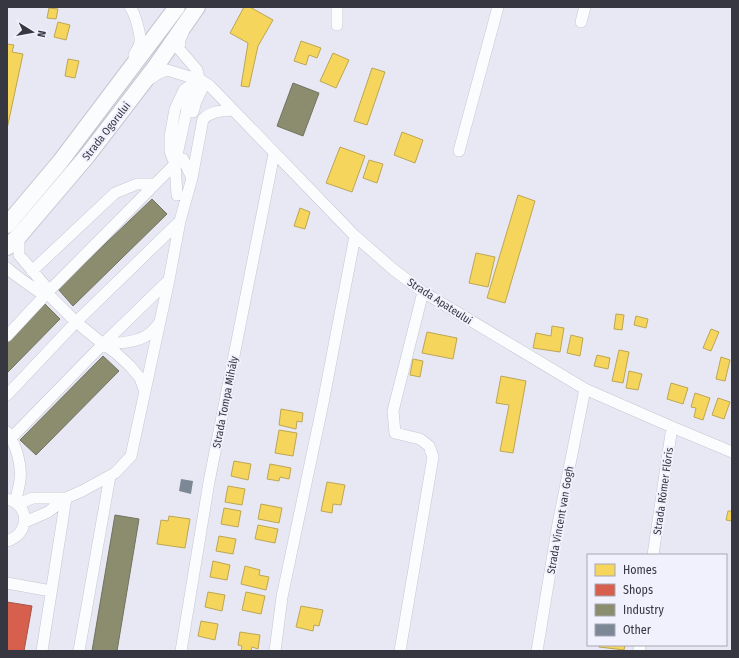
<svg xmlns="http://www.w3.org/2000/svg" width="739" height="658" font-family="'Fira Sans Condensed',sans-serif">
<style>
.homes{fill:#f6d55c;stroke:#bda654}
.shops{fill:#d6604d;stroke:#a6544a}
.industry{fill:#8c8c6e;stroke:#727261}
.building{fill:#7c8896}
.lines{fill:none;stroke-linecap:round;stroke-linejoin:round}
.minor-casing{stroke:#c5c6d1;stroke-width:12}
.highway-casing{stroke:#c5c6d1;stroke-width:18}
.minor{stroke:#fbfcfd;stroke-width:11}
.highway{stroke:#fbfcfd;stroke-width:16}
.labels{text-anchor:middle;stroke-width:4;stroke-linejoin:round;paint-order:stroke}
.street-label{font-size:11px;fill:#373742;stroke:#f0f1fd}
</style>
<rect width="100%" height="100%" fill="#e7e8f4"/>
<path class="homes" d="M244 7H250L273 20 258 46 249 87 241 86 248 43 230 33Z
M49 8 58 9 56 19 47 18Z
M58 22 70 25 66 40 54 37Z
M301 41 321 48 317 58 309 55 306 65 294 61Z
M7 44 14 45 12 52 23 54 7 129Z
M333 53 349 60 336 88 320 81Z
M68 59 79 61 75 78 65 76Z
M372 68 385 72 367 125 354 121Z
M402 132 423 140 415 163 394 155Z
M340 147 365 156 352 192 326 183Z
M369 160 383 164 377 183 363 178Z
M518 195 535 201 505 303 487 298Z
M300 208 310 212 305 229 294 226Z
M476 253 495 257 488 287 469 283Z
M616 314 624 315 622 330 614 329Z
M636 316 648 319 646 328 634 325Z
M552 326 564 328 560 352 533 348 536 333 551 336Z
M711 329 719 332 711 351 703 348Z
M427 332 457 338 453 359 422 353Z
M571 335 583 338 580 356 567 353Z
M619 350 629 352 623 383 612 381Z
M597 355 610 358 608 369 594 366Z
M721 357 730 360 725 381 716 379Z
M413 359 423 361 420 377 410 375Z
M629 371 642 374 638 390 626 388Z
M501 376 526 381 513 453 500 451 509 405 496 403Z
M671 383 688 388 683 404 667 399Z
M695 393 710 398 703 420 694 417 696 408 691 407Z
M718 398 730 402 724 419 712 415Z
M281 409 303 413 302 422 297 421 296 429 279 425Z
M279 430 297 433 293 456 275 453Z
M234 461 251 464 248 480 231 476Z
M270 464 291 468 289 479 280 477 279 481 267 479Z
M327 482 345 485 341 505 333 504 332 513 321 511Z
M228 486 245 489 242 505 225 502Z
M261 504 282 508 279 523 258 519Z
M224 508 241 511 238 527 221 524Z
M728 511H732V521L726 520Z
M169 516 190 519 185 548 157 544 161 520 168 521Z
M258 525 278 529 275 543 255 539Z
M219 536 236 539 233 554 216 551Z
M213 561 230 565 227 580 210 577Z
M245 566 260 570 259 575 269 577 266 590 241 584Z
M208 592 225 595 222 611 205 607Z
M246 592 265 596 261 614 242 610Z
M301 606 323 610 319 626 314 625 313 631 296 627Z
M201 621 218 624 215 640 198 636Z
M240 632 260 635 258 649 252 647 251 651H241L242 646 238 645Z
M599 645H625L624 650 599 647Z"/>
<path class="shops" d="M7 602 32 606 24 651H7Z"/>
<path class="industry" d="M293 83 319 93 303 136 277 126Z
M152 199 167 214 73 306 58 289Z
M44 303 60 319 7 373V340Z
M103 356 119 371 36 455 20 440Z
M115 515 139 519 117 651H92Z"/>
<path class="building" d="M181 479 193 481 191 494 179 491Z"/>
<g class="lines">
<g class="minor-casing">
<path id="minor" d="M130 7C135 13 141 35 140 43 139 47 136 51 134 55
M581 22 585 7
M337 25V7
M183 33 180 39 179 49 197 70 199 79
M199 79 190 95 175 164 170 151V137L175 109 184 90Z
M148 80 159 73 167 70 190 77 199 79 210 86 355 236 394 270 423 292 585 389 672 427 732 452
M193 112 196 101 205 83
M459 151 498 7
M183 159 192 178
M7 268C18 278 30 285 42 294L47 293V288L19 255V236
M32 271 115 193 137 184H155
M47 293 76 322 103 344 116 353 130 366 140 378 145 392
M7 336 47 293 175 164 177 195
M103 344C118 343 137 343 149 334 153 331 157 326 160 322
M7 395 76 322 180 221
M7 432C16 444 22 465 20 480 19 488 17 495 15 502
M11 438 103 344 169 280
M7 499C31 505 30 534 7 541
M17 504 33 498H66
M25 522 48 512 66 498 82 491 115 473 131 456 169 280 180 221 192 178 203 119C212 111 220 111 232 110
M653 555 672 427
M7 583 51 591
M42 651 66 498
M79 651 110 476
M181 651 209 482 274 154
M275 651 282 597 323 403 355 236
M400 651 433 457 429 446 420 439 395 433 393 411 423 292
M537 651 558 524 585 389
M639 651 640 645"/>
</g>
<g class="highway-casing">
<path id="highway" d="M7 225 60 162 177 7
M7 247 19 236 87 156 156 66 197 7"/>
</g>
<use href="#minor" class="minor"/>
<use href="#highway" class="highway"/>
</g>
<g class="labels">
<g class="street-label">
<text transform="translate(106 131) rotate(-52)" y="4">Strada Ogorului</text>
<text transform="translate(440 301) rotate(33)" y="4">Strada Apateului</text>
<text transform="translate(225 402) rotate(-79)" y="4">Strada Tompa Mihály</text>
<text transform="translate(663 491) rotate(-82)" y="4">Strada Rómer Flóris</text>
<text transform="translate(560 520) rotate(-80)" y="4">Strada Vincent van Gogh</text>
</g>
</g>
<rect width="739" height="658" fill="none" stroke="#373742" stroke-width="16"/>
<rect x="587" y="554" width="140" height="92" fill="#f0f1fd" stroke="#a6a7b2"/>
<rect x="595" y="564" width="20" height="12" fill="#f6d55c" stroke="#a6a7b2"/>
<text x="623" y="574" font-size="12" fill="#373742">Homes</text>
<rect x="595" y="584" width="20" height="12" fill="#d6604d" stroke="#a6a7b2"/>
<text x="623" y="594" font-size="12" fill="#373742">Shops</text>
<rect x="595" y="604" width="20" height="12" fill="#8c8c6e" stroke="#a6a7b2"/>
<text x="623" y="614" font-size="12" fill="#373742">Industry</text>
<rect x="595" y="624" width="20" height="12" fill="#7c8896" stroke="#a6a7b2"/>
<text x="623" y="634" font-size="12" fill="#373742">Other</text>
<g transform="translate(32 32) rotate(101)" stroke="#f0f1fd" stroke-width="3" paint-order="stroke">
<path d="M0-3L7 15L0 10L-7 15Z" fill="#373742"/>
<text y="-6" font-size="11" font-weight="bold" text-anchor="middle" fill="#373742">N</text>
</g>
</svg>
